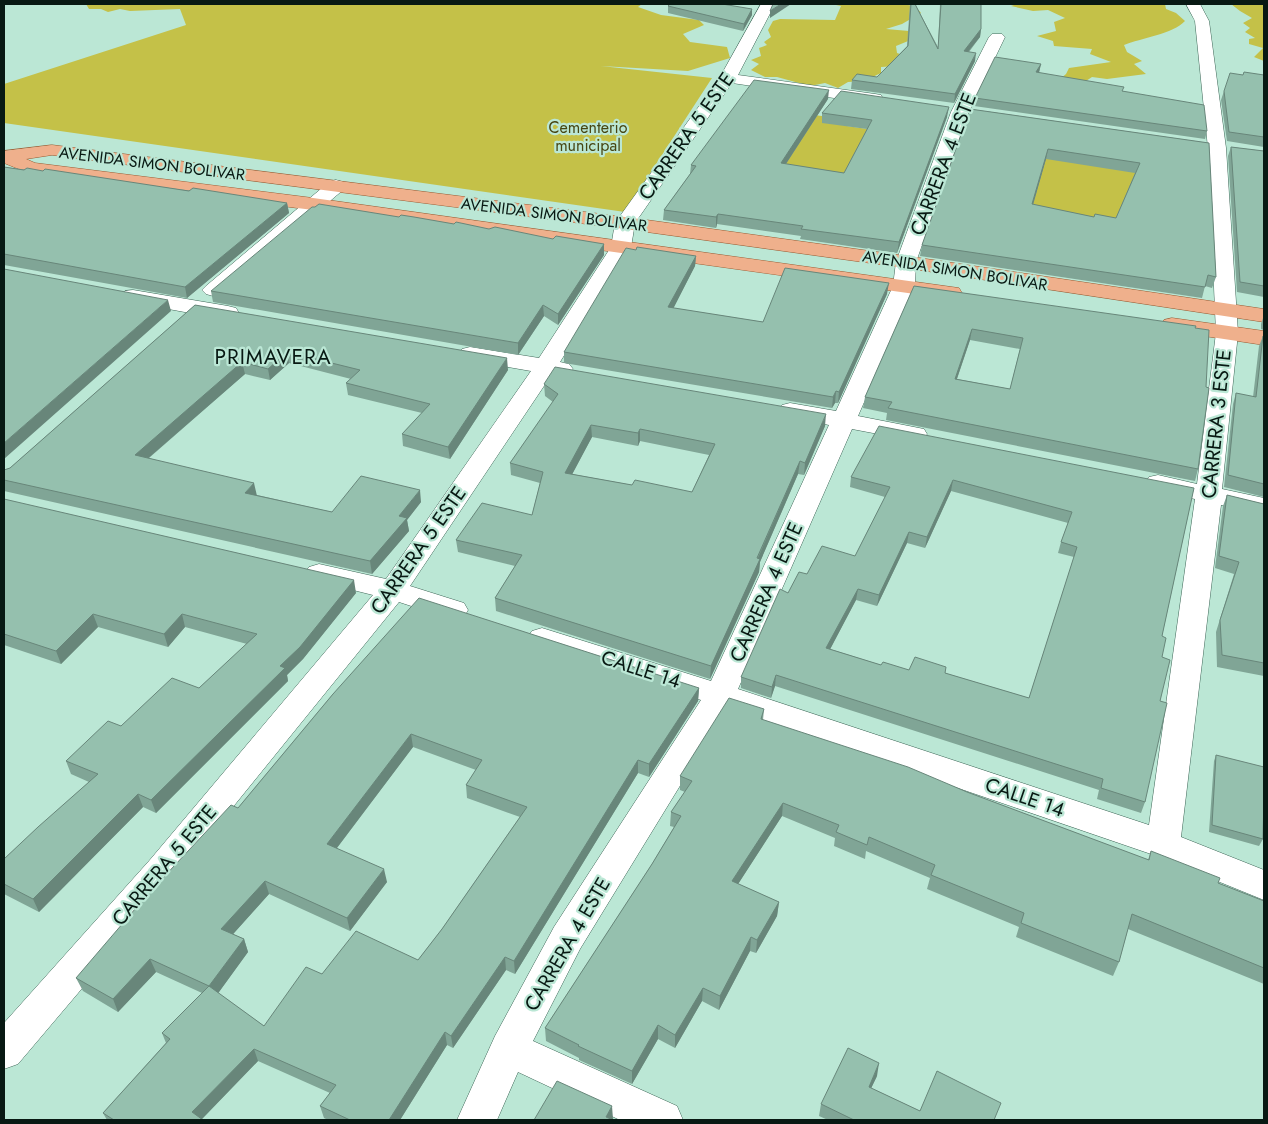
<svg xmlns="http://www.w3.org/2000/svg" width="1268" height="1124" font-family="Jost,sans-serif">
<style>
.green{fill:#c4c148}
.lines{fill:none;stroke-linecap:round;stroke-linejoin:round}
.minor-casing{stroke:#3e6657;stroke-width:1}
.major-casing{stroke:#985930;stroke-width:1}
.minor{fill:#fff;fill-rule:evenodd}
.major{fill:#efb08c;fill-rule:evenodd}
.wall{fill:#80a596;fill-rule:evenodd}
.shaded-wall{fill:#68867a}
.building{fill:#95c0ae;stroke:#68867a;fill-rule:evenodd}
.labels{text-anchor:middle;stroke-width:4.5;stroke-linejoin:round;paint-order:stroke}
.far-park-label{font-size:16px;fill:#464512;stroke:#bbe7d5}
.far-street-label{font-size:16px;fill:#081913;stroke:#bbe7d5}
.street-label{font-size:20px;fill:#081913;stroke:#bbe7d5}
.neighbourhood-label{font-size:21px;letter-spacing:1px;fill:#081913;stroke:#bbe7d5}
</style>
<rect width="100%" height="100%" fill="#bbe7d5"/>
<path class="green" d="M86 4H642L638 7 661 15 699 20 704 25 683 34 690 42 727 47 730 58 688 71 601 66 712 78 625 212 4 123V84L186 25 180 9 130 11 120 9 108 12 101 9H89Z
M831 4H909L908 5 915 6 921 13 902 24 886 29 909 31 913 39 896 46 897 53 912 58 897 66 881 67V73L864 81 848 82 838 88 825 83 810 86 777 77H765L751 70 759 64 751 60 761 56 759 48 767 45 764 42 771 37 768 30 773 21 780 19 835 20 841 6Z
M1017 4H1165L1166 9 1176 13 1185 21C1173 34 1141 38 1124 45L1127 52 1142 61 1134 64 1146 74 1107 79 1092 77 1083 83 1059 80 1066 74 1069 68 1111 62 1090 54 1092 49 1054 46 1053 41 1037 36 1056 31 1054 22 1065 18 1048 10 1033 11 1011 6Z
M1231 4H1264V61L1254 57 1263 48 1249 44V39L1255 38 1245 32 1250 28 1243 23 1252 18 1240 11Z
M793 112 850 120 847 126 867 129 860 174 780 173Z
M1005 146 1155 168 1131 232 1055 220 999 182Z"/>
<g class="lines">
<g class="minor-casing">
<path id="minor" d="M761 4H775L738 75 875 94 881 95 883 99 881 103 875 104 732 83 635 223 631 247 560 362 569 364 573 369 569 374 561 376 552 374 410 586 464 603 468 610 464 617 454 620 399 602 173 881 18 1064 4 1069V1023L149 861 373 595 309 579 305 573 309 567 319 564 386 579 531 371 462 359 459 354 462 349 470 347 539 358 611 247 615 223 720 77Z
M1186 4H1200L1209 21 1226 148 1238 333 1222 489 1264 498V514L1221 505 1181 837 1264 870V900L1151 854 727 709 580 949 533 1041 677 1106 683 1120H620L518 1072 497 1120H457L495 1036 554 927 701 700 532 645 527 638 532 631 542 628 711 681 829 425 782 415 778 410 782 405 790 403 836 411 893 286 896 262 951 112 989 37 992 34H1002L1005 37 969 112 916 262 915 286 858 416 924 429 927 434 924 439 915 441 852 429 738 689 1149 825 1195 499 1149 489 1145 483 1149 477 1158 475 1197 484 1216 333 1208 148 1195 21Z
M336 180 343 182 345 186 343 190 220 294 213 296 206 294 202 290 206 286 329 182Z
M133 290 228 306 236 308 239 313 236 318 228 320 125 301 122 296 125 291Z"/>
</g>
<g class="major-casing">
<path id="major" d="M52 145 625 217 906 256 1264 309V322L906 268 625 229 52 155 26 159 35 163 313 198 959 288 962 293 959 298 951 299 313 210 31 174 4 163V151Z
M1172 318 1264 331V345L1164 330 1161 325 1164 320Z"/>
</g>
<use href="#minor" class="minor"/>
<use href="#major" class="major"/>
</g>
<path class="wall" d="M910 4H915L938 47 940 4H981V29L980 37 969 52 975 61 954 103 851 89 852 80 877 77 907 46Z
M668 6 752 9V15L743 31 668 13Z
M1041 64 1039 73 1123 91 1207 131 1205 139 974 106 975 98Z
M1243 75H1264V147L1227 141 1221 100 1224 91Z
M828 99 786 164 844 173 867 129 822 123V113L947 117 897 253 800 239 801 236 717 224 716 228 663 220 664 210 690 174 691 165Z
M970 109 1209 143 1216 277 1212 288 1205 286 1202 298 920 256 922 245ZM1046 159 1135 173 1116 218 1094 217 1033 205Z
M1231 147 1264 151V308L1263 307 1264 297 1237 292 1228 156Z
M4 167 287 203 289 213 187 298 4 265Z
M399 217 604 255 558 325 544 316 518 355 213 302 211 291Z
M636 250 696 256 695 266 673 308 763 322 887 294 838 403H835L832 408 564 363V352Z
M914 286 1195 328 1198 469 1195 481 886 420 887 413 863 408 865 397ZM970 340 1020 349 1010 389 957 379Z
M195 305 508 370 450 459 403 446 402 434 422 413 348 395 346 383 351 379 289 363 270 380 245 374 149 458 257 495 332 512 421 502 407 520 409 531 372 574 4 491V470L10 468Z
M1264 315V330L1261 329V324Z
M1264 335V497L1224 487 1233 404 1236 393 1253 397 1259 346 1263 336Z
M544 384 825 426 804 475 798 474 760 562 759 572 710 679 496 611 495 598 515 566 458 552 456 540 532 515 540 483 511 475 510 463 553 402 545 396ZM592 437 638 446 640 441 709 455 692 492 632 485 572 474Z
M851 477 1194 488 1162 636 1160 701 1145 802 1141 813 1097 799 1099 790 775 686 771 698 741 688V677L788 593 807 574 855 556 885 497 850 487ZM951 491 1068 523 1061 542 1058 553 1074 557 1029 698 945 673 909 670 881 665 830 649 856 600 877 606 907 543 925 548Z
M1227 495 1264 504V676L1217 667 1216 632 1234 574 1215 568 1223 506Z
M4 499 356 593 303 659 287 675 288 681 156 813 143 807 39 912 4 894V859L89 782 71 774 66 761 121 726 199 688 247 644 185 627 168 647 98 627 61 664 4 645Z
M699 688 698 701 649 777 638 773 515 974 506 970 453 1048 447 1045 400 1120H328L324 1118 320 1106 330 1093 258 1061 202 1119 203 1120H107L103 1113 166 1043 162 1033 202 993 156 972 118 1012 83 991 76 978 238 808 333 694ZM413 747 476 770 466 785 467 798 520 817 442 929 418 960 322 974 264 1026 218 993 248 952 244 939 233 934 269 894 350 931 387 882 337 848Z
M764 709 763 720 967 792 1148 860 1151 851 1218 883 1264 901V984L1128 929 1119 962 1113 976 1016 937 1019 927 927 889 930 878 866 851 865 859 834 846 835 838 782 816 738 884 779 902 777 916 756 953 750 951 719 1010 702 1001 675 1048 658 1039 632 1084 579 1060V1058L546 1041 545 1028 652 864 674 827 670 826 671 812 685 792 680 790V776Z
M1216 755 1263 839 1259 846 1209 832 1214 761Z
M877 1076 871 1088 920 1111 995 1120H828L819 1116 821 1104Z"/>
<path class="shaded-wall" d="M781 4H791L770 18V11Z
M752 9V15L743 31 744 24Z
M981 29 980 37 962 59 964 51Z
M976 53 975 61 954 103 955 94Z
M1041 64 1039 72 1034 80 1036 72Z
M829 90 828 99 780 173 781 163Z
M949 107 947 117 897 253 899 242Z
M1048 149 1046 159 1030 215 1032 204Z
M287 203 289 213 187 298 185 287Z
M718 214 717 224 716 228V217Z
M604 244V255L558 325V314Z
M696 256 695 266 668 319V307Z
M889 283 887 294 838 403 839 392Z
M168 300 171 311 4 459V443Z
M543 305 544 316 518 355V343Z
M972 329 970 340 953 390 955 379Z
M287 352 289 363 270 380 268 369Z
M507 358 508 370 450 459 448 447Z
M242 362 245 374 138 467 135 455Z
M836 391 835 403 832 408 833 397Z
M826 414 825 426 804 475 805 463Z
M591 425 592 437 566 486 565 473Z
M640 429V441L638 446V433Z
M800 461 798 474 760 562 759 572 710 679 711 666Z
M953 480 951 491 925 548 927 537Z
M254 483 257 496 245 493Z
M420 490 421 502 407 520 409 531 372 574 370 561 399 516Z
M909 532 907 543 877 606 879 595Z
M354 580 356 593 303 659 287 675 288 681 156 813 151 800Z
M858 589 856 600 825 659 826 648Z
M93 614 98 627 61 664 56 651Z
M182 614 185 627 168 647 164 634Z
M776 675 775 686 771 698 772 687Z
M699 688 698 701 649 777V764Z
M411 734 413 747 330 857 327 844Z
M638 760V773L515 974 514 961Z
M138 794 143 807 39 912 33 899Z
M783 803 782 816 731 895 732 881Z
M384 869 387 882 350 931 347 918Z
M265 881 269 894 226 942 221 929Z
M779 902 777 916 756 953 757 940Z
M751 937 750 951 719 1010 720 996Z
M244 939 248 952 214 999 209 986Z
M505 957 506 970 453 1048 451 1036Z
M150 959 156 972 118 1012 113 999Z
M703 988 702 1001 675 1048V1035Z
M658 1025V1039L632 1084V1071Z
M445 1032 447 1045 400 1120H389Z
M254 1049 258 1061 201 1120 192 1112Z
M879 1063 877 1076 866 1099 869 1087Z
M612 1106 613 1119 612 1120 606 1117Z"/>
<path class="building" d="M670 4H722L752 9 744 24 668 6Z
M773 4H781L770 11Z
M911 4H915L938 49 941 4H981V29L964 51 976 53 955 94 852 80 857 74 877 77 908 46Z
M995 57 1041 64 1036 72 1124 87 1122 91 1204 105 1207 131 975 98Z
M1244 72 1264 75V137L1229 132 1224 91 1230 73 1243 75Z
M754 80 829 90 781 163 844 173 872 120 822 113 841 91 949 107 899 242 801 229 803 226 718 214 716 217 664 210 696 166 691 165Z
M970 109 1209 143 1216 277 1208 275 1205 287 922 245ZM1048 149 1140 163 1116 218 1095 214 1094 217 1032 204Z
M1231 147 1264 151V286L1240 282Z
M4 167 24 170 27 168 43 171 45 169 189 191 193 188 287 203 185 287 4 254Z
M319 204 399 217 401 215 414 217 454 224 456 222 489 229 495 227 553 239 556 236 604 244 558 314 543 305 518 343 211 291 312 207H315Z
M637 247 696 256 668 307 763 322 785 268 889 283 839 392 836 391 833 397 564 352 626 248 636 250Z
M4 269 168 300 4 443Z
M914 286 1196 326 1195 328 1209 330 1206 387 1209 388 1198 469 888 408 892 402 865 397ZM972 329 1023 338 1010 389 955 379Z
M195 305 507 358 448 447 402 434 430 404 346 383 360 370 287 352 268 369 242 362 135 455 254 483 245 493 332 512 361 476 420 490 399 516 407 518 370 561 4 480V470L10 468Z
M1264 335V484L1228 475 1236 393 1256 397 1263 336Z
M555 367 826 414 805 463 800 461 757 558 760 559 711 666 495 598 522 555 456 540 482 503 532 515 543 472 510 463 558 394 544 384ZM591 425 638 433 640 429 715 444 692 492 635 480 632 485 565 473Z
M879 426 1194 488 1162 636 1166 638 1162 657 1170 660 1160 701 1167 703 1145 802 1101 788 1103 779 776 675 772 687 741 677 780 589 788 593 799 572 807 574 822 546 855 556 890 487 851 477ZM953 480 1072 512 1061 542 1077 547 1029 698 945 673 946 667 915 657 909 670 883 662 881 665 826 648 858 589 879 595 909 532 927 537Z
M1227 495 1264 504V663L1222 655 1220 620 1239 562 1219 556Z
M4 499 354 580 300 647 280 666 285 668 151 800 138 794 33 899 4 884V859L38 827 98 774 66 761 108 721 121 726 172 678 199 688 257 634 182 614 164 634 93 614 56 651 4 634Z
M419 598 699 688 649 764 638 760 514 961 505 957 451 1036 445 1032 389 1120H350L320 1106 336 1085 254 1049 192 1112 203 1120H114L103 1113 170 1039 162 1033 209 986 150 959 113 999 76 978 147 895 231 805 238 808 333 694ZM411 734 482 760 466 785 527 807 442 929 418 960 356 931 322 974 306 967 264 1026 209 986 244 939 221 929 265 881 347 918 384 869 327 844Z
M729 698 764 709 761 719 908 767 967 792 1149 860 1151 851 1220 878 1218 883 1264 901V968L1132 914 1119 962 1021 923 1024 913 931 875 935 865 869 837 867 845 836 832 839 825 783 803 732 881 779 902 757 940 751 937 720 996 703 988 675 1035 658 1025 632 1071 578 1046 579 1045 545 1028 652 864 681 816 671 812 692 781 680 776Z
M1216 755 1264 767V796L1263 839 1212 825Z
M848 1048 879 1063 869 1087 920 1111 937 1071 1001 1103 994 1120H854L821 1104Z
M557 1081 612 1106 606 1117 613 1120H534Z"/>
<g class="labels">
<g class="far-park-label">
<text x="588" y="133">Cementerio<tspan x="588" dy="18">municipal</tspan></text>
</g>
<g class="far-street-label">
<text transform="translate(152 163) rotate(7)" y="6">AVENIDA SIMON BOLIVAR</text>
<text transform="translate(554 214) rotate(7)" y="6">AVENIDA SIMON BOLIVAR</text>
<text transform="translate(955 270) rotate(9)" y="6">AVENIDA SIMON BOLIVAR</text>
</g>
<g class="street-label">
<text transform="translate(686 136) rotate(-55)" y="7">CARRERA 5 ESTE</text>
<text transform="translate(943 164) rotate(-69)" y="7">CARRERA 4 ESTE</text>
<text transform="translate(1216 424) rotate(-84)" y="7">CARRERA 3 ESTE</text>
<text transform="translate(418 550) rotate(-55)" y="7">CARRERA 5 ESTE</text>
<text transform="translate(766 592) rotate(-66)" y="7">CARRERA 4 ESTE</text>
<text transform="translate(641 669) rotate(18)" y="7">CALLE 14</text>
<text transform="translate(1025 797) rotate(19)" y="7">CALLE 14</text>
<text transform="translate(164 865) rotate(-50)" y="7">CARRERA 5 ESTE</text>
<text transform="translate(567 944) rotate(-60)" y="7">CARRERA 4 ESTE</text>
</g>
<g class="neighbourhood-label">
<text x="273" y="364">PRIMAVERA</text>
</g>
</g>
<rect width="1268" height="1124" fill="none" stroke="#081913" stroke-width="10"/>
</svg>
